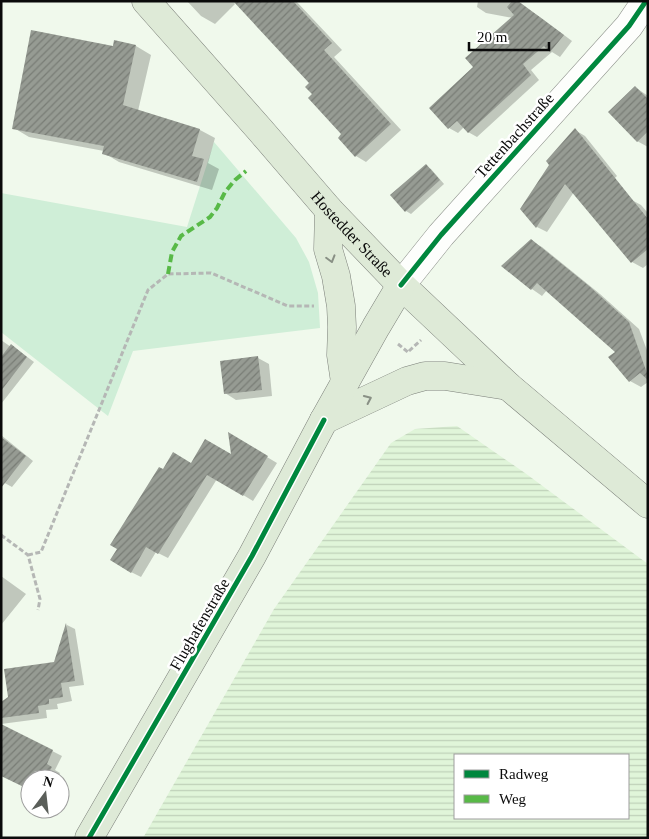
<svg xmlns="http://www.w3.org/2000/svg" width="649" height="839" font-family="Georgia,serif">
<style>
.farmland{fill:url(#farmland-rules);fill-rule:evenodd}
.park{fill:#cfeed7}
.shadow{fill:#0003}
.building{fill:url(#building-hatch)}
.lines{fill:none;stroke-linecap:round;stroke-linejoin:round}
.minor-casing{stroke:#8e928c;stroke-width:29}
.major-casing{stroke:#7b7f79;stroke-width:29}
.path{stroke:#b5b7b5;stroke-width:3;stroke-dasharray:5 2.5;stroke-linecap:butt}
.minor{stroke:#fdfefc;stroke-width:28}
.major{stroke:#deead7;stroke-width:28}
.quiet{stroke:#58b947;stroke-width:4;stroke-dasharray:8 4;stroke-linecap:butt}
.cycleway-casing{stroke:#fff;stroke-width:8}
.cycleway{stroke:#00873e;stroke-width:5}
.oneway{stroke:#899085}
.labels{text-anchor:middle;stroke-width:5;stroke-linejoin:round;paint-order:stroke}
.street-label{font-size:16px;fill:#0a0a0a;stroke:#fff}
</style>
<defs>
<pattern id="farmland-rules" width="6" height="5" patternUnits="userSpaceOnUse" patternTransform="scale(1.25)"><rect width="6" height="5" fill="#e0f5d9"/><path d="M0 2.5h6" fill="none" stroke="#bfd1b9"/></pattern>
<pattern id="building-hatch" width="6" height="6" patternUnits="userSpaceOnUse" patternTransform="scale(1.25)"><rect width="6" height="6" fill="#969b93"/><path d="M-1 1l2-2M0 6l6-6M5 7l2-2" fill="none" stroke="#797d76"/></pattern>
</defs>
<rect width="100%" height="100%" fill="#f0f9ec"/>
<path class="farmland" d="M457 426 525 473 648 564V838H143L274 609 391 443 415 429ZM455 755H628V818H455Z"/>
<path class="park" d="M214 142 296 238 309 262 318 293 320 328 133 351 108 416 1 332V193L187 227Z"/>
<path class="shadow" d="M187 1H233L235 4 215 24 201 16Z
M273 1H296L342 50 334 57 401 130 366 162 356 156 343 135 314 94 311 83Z
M478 1H516L540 17 572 41 560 57 552 52 531 70 539 80 477 137 468 132 464 127 458 133 449 128 475 67 513 18 486 13 477 7Z
M115 41 136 46 151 55 138 111 200 130 215 138 208 163 219 169 212 190 119 162 104 153V151L29 137 14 128 114 47Z
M635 87 648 96V147L637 141Z
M575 130 585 136 617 176 589 203 574 192 547 232 537 227 522 209Z
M426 166 431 169 444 184 411 214 406 211Z
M630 199 641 205 648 213V264L643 268 632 262Z
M531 241 542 247 600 294 639 329 648 353V382L641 387 630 381 610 357 617 352 547 290 542 296 532 289 503 266Z
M1 340 11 347 18 350 34 362 1 404Z
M258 358 269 364 272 396 236 400 225 393Z
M1 435 33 461 12 487 1 481Z
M230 435 277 463 253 501 217 479 168 558 156 552 141 577 131 572 163 471 232 456Z
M1 576 26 594 1 625Z
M67 625 75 629 84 685 69 687 72 701 57 704 58 709 46 710 47 718 1 724V704L55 663Z
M1 725 62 756 55 770 60 773 57 779H30V790Z"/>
<path class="building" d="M233 1H293L332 43 324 50 391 124 355 157 338 138 341 134 308 98 312 94 305 87 309 83Z
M512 1H518L564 35 550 52 544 46 523 64 531 75 468 133 457 121 448 129 429 108 473 67 465 58 514 15 507 7Z
M31 30 113 46 114 40 136 45 123 105 200 129 192 156 204 159 197 182 102 154 104 146 12 129Z
M635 86 648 99V131L637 142 608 112Z
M575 128 648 219V249L631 263 565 184 536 228 520 209 549 165 546 161Z
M426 164 440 180 405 212 390 195Z
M531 239 589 286 629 322 648 376V380L640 373 629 382 608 357 615 352 537 283 531 290 501 266Z
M11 344 27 357 1 391V357Z
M258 356 262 390 224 394 220 361Z
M228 432 268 456 243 496 207 475 158 554 146 547 131 573 110 560 117 549 110 545 159 467 163 469 173 452 191 463 205 439 231 454Z
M1 437 26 456 1 488Z
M66 623 75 681 61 683 63 697 49 699V704L38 706 39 713 1 718V702L8 697 4 669 54 662Z
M1 724 53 750 47 764 52 767 45 779H30V790L1 776Z"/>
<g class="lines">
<g class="minor-casing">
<path id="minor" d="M401 285 441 235 629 26 646 1"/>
</g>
<g class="major-casing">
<g id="major">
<path id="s1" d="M146 1 261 131 329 210 401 285 508 386 648 504"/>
<path d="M329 210 328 249 336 276 341 306 342 327 341 355 345 382"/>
<path d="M324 420 407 381 425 376H445L508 386"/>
<path d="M89 838 252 556 324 420 376 327 401 285"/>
</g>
</g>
<path class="path" d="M398 344 409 353
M409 351 421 340
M1 535 28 555 40 599 38 610
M28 555 41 552 148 290 168 274 211 273 288 306H314"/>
<use href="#minor" class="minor"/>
<use href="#major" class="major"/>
<path class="quiet" d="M168 274 172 252 181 236 210 217 217 208 225 192 235 180 246 171"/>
<g class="cycleway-casing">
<path id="cycleway" d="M401 285 441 235 629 26 646 1
M89 838 252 556 324 420"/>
</g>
<use href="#cycleway" class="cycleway"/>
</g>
<defs><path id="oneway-chevron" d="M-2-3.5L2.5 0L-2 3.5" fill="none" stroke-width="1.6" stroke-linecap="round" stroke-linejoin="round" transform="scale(1.25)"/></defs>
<g class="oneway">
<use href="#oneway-chevron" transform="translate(331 259) rotate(74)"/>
<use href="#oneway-chevron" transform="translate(368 399) rotate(-25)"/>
</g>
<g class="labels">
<g class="street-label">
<text transform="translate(514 135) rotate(-48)" y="6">Tettenbachstraße</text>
<text dy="6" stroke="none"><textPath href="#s1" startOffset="311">Hostedder Straße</textPath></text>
<text transform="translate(199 624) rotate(-60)" y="6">Flughafenstraße</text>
</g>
</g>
<rect width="649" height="839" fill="none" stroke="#0a0a0a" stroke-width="5"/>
<rect x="454" y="754" width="175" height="65" fill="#ffffff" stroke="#9d9d9d"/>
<rect x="464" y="770" width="25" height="8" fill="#00873e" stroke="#9d9d9d"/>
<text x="499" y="779" font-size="15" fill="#0a0a0a">Radweg</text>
<rect x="464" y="795" width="25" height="8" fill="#58b947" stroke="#9d9d9d"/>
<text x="499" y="804" font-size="15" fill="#0a0a0a">Weg</text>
<g transform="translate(45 794) rotate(15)"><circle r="24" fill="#ffffff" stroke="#9d9d9d"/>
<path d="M0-4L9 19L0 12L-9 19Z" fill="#5a5e59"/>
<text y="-8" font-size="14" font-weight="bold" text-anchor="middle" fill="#0a0a0a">N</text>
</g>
<path d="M469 42v8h80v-8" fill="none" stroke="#0a0a0a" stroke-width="2.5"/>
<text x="477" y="42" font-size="15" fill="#0a0a0a" stroke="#ffffff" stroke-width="4" paint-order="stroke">20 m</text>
</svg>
